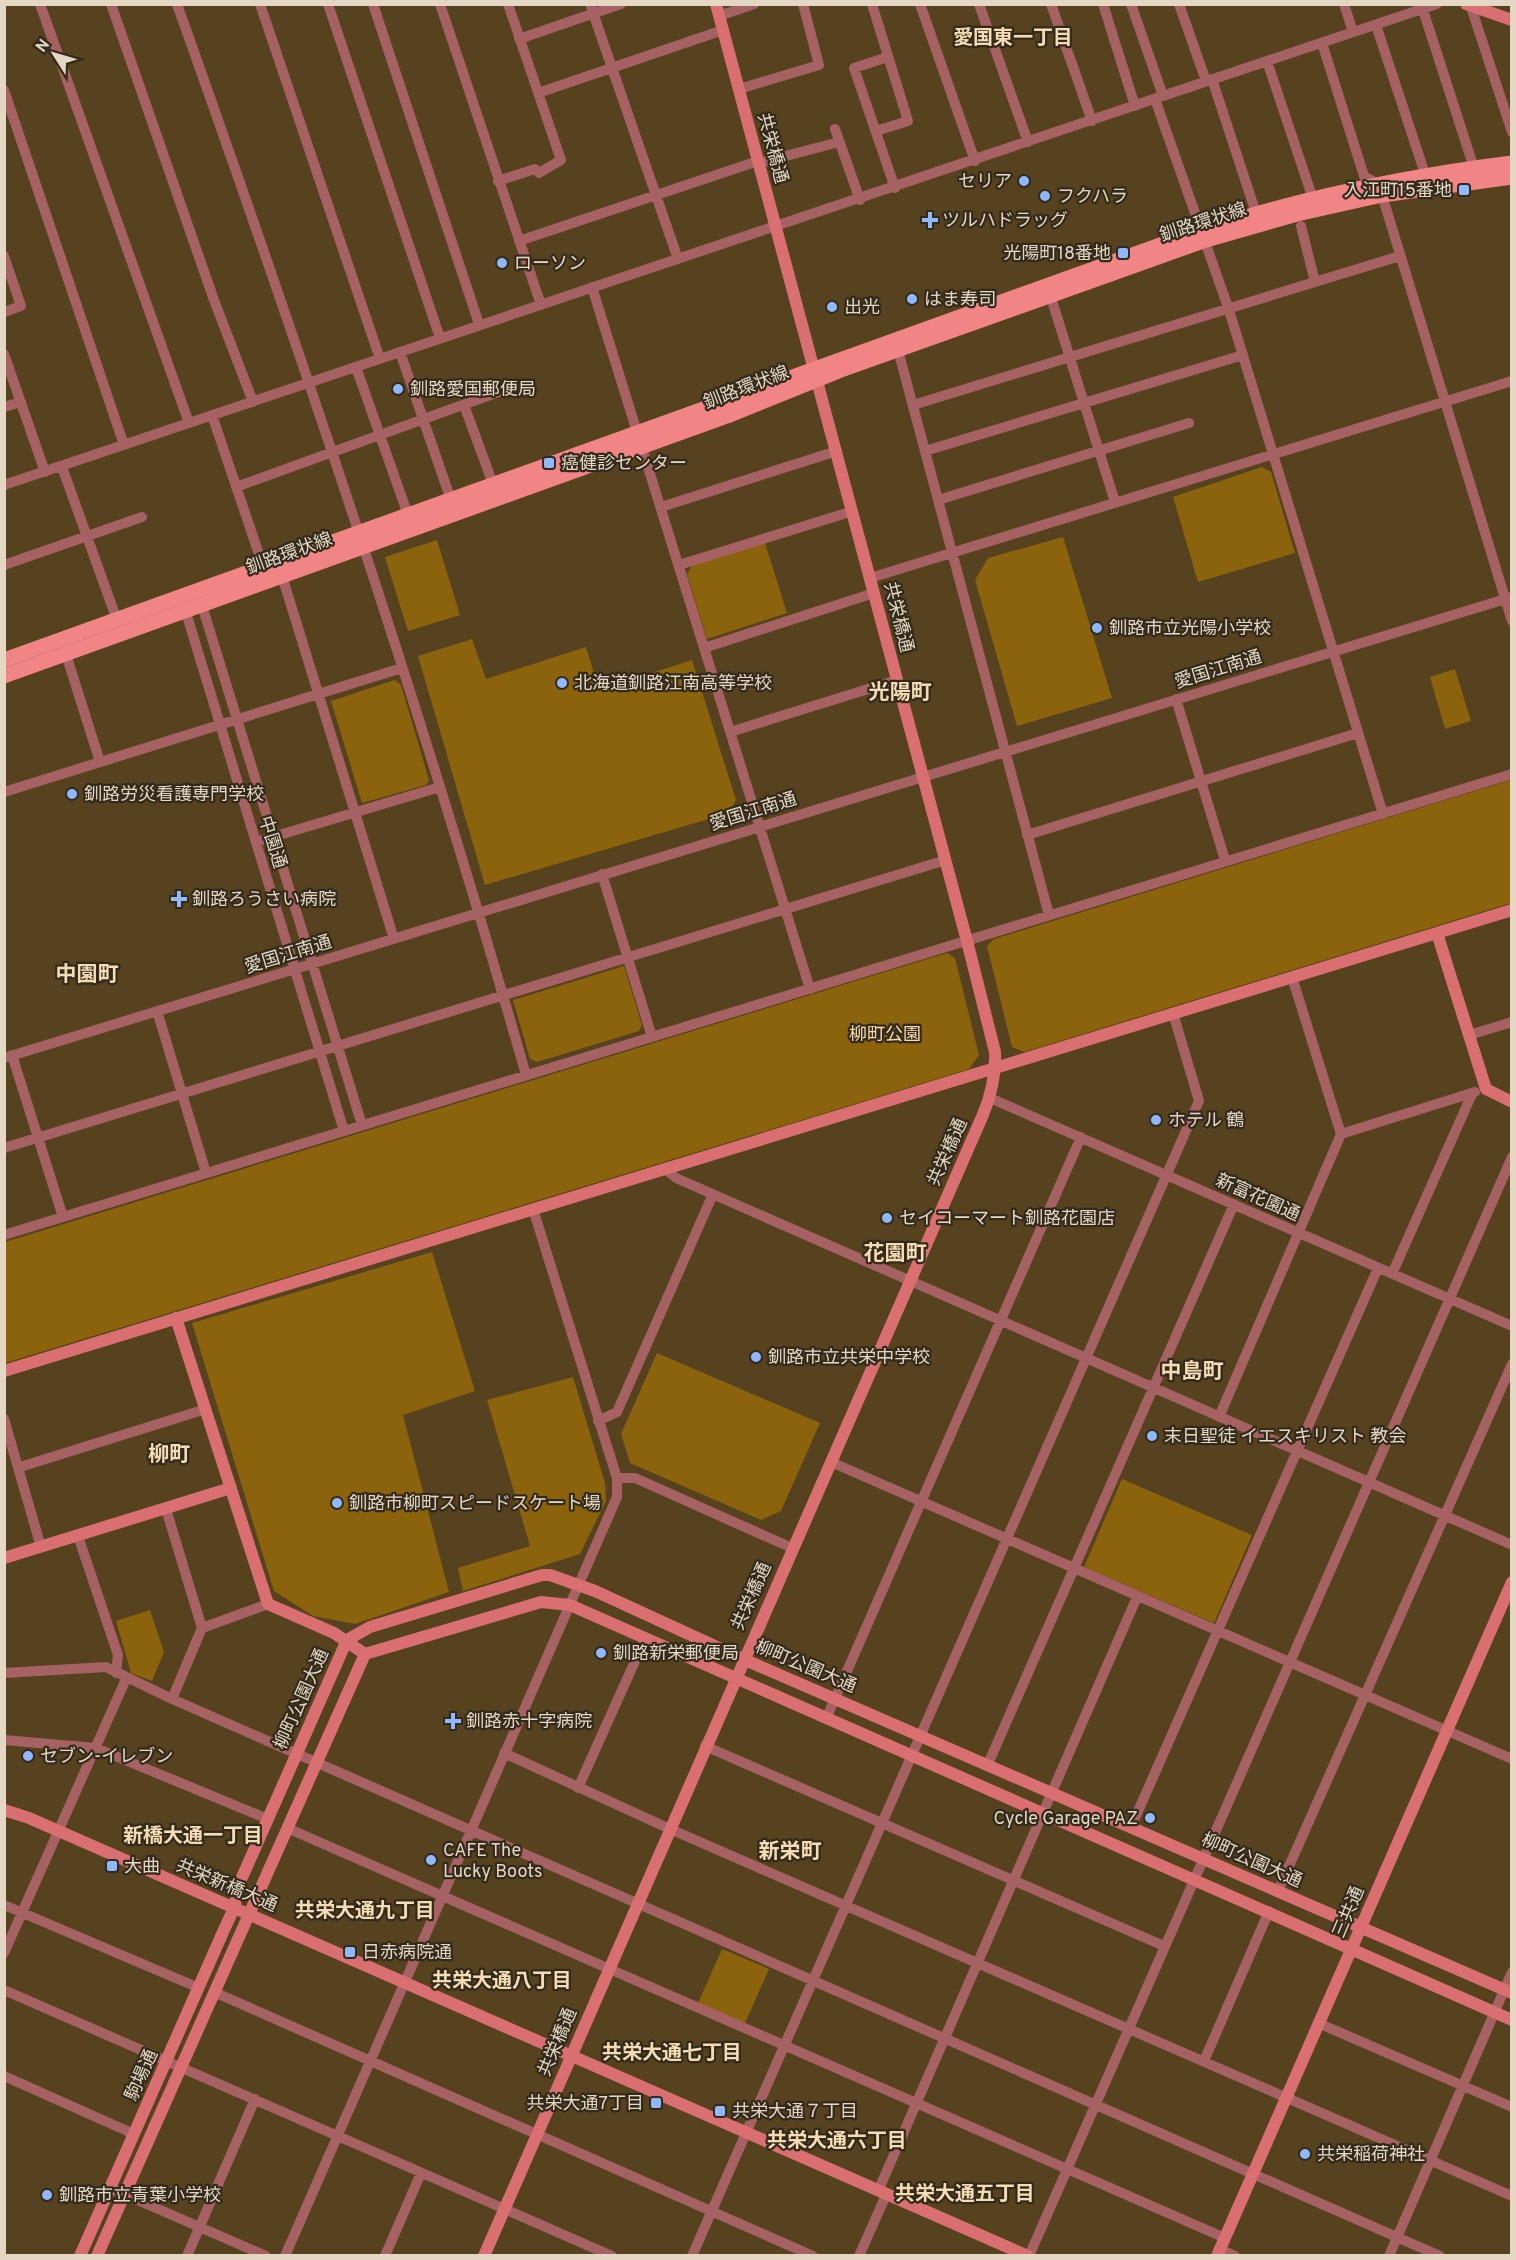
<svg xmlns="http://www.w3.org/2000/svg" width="1516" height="2260" font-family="Overpass,'Noto Sans JP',sans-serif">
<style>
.green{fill:#8a630c}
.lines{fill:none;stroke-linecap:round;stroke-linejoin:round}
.street{stroke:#a66262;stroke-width:10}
.secondary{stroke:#d96f71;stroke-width:12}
.primary{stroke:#f18485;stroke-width:15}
.poi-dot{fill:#8fb8fd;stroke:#342a1b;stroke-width:2}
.labels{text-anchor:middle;stroke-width:4.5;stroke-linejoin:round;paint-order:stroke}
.street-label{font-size:18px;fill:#e4d8c4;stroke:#342a1b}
.poi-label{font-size:18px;fill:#e4d8c4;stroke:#342a1b;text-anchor:start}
.park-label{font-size:18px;fill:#f6dbae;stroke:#342a1b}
.neighbourhood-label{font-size:20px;font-weight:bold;fill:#f4dcb4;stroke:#342a1b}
.quarter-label{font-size:21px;font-weight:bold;fill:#f4dcb4;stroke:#342a1b}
</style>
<rect width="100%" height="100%" fill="#56421e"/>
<path class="green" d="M1262 467 1271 472 1295 553 1198 582 1173 497Z
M1063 537 1112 698 1017 726 975 580 988 558Z
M437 540 460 615 408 631 385 557Z
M765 543 787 613 707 639 687 574 692 565Z
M472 639 486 679 586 647 599 690 692 660 736 800 729 813 485 885 418 656Z
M1455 669 1471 721 1445 729 1430 677Z
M395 680 401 685 429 780 426 785 362 803 331 701Z
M1511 780V903L1024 1052 1012 1047 987 946 994 939Z
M947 953 955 958 979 1055 969 1069 5 1363V1242Z
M624 966 642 1025 639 1031 537 1062 530 1059 513 1000Z
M432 1252 475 1391 403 1415 449 1592 355 1624 313 1616 274 1591 192 1323Z
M657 1353 820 1423 781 1511 761 1520 630 1463 621 1434Z
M573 1377 605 1483 606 1501 580 1554 463 1591 458 1568 530 1546 487 1400Z
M1122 1479 1252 1535 1214 1623 1084 1567Z
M150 1610 164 1652 152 1681 131 1673 116 1621Z
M722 1949 769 1969 745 2023 698 2003Z"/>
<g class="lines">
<path class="street" d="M40 4 189 423
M111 4 214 300 253 402
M177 4C303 358 423 714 526 1075
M260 4 380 359
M328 4 440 338
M373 4 479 324
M440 4 541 305
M590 4 678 259
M872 4 908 121 876 131
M920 4 975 161
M979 4 1028 142
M1051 4 1092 121
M1103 4 1135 106
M1131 4 1163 96
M1179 4 1206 81
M1344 4 1353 32
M1471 7 1512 132
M1423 10 1474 168
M719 16 754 4
M1376 25 1426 177
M519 39 621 4
M1322 43 1364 176 1378 184 1382 195 1512 621
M888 57 854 68 895 188
M1267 61 1313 199
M1212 79 1256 213
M739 89 819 65 803 4
M4 90 124 445
M538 93 723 30
M1155 99 1229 310 1383 814
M835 129 860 200
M759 163 839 142
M498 181 535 169 539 173 561 160 508 4
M1301 226 1315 282
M519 241 758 161
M4 256 21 306 4 312
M592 287 810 989
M1049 291 1115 502
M898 350 1049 915
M400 352 451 500
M4 354 45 472
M356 367 408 515
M464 405 493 484
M913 405 1400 256
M4 407 21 402
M212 415 263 566
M925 451 1243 355
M62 467 117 620
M4 485 1437 4
M236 487 504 390
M938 500 1189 423
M661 507 837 451
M4 565 142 517
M679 565 853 511
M282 576 394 939
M870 578 1512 381
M200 599 362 1125
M184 606 344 1131
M64 648 100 762
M704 648 874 593
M1176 699 1225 860
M730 732 897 680
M4 792 402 668
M1027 835 1358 733
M256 842 440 787
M602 874 652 1037
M157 1011 206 1173
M1469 1035 1512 1022
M12 1055 63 1217
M4 1058 1512 597
M990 1098 1512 1326
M1341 1134 1475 1092
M4 1148 946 860
M665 1169 676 1178 1512 1545
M4 1235 1512 774
M1392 1274 1472 1094
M1219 1417 1341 1134 1292 977
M4 1419 41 1547
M598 1421 617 1412 713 1194
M831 1462 1512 1759
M20 1467 206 1409
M617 1478H635L792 1548
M166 1509 202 1628 172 1699
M78 1536 118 1655 116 1673
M202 1628 268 1604
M4 1673 106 1667 172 1699 1440 2256
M826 1719 1081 1137
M4 1740 96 1748 268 1819
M705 1746 1164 1946
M504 1753 670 1829 1512 2196
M988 1764 1234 1204
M578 1788 645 1639
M1131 1827 1378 1268
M287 1828 1225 2238
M1278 1891 1512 1364
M4 1905 199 1988
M4 1953 126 1679
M4 1990 612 2256
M214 1992 813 2256
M1318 2023 1512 2107
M1204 2061 1269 1911
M4 2076 134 2134
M110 2188 266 2256
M879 2189 1137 1597
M1220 2249 1235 2256
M187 2256 255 2099
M285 2256 617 1497V1478L533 1209
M385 2256 421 2173
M692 2256 1199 1101 1173 1013
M859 2256 887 2193
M1029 2256 1512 1157
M1389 2256 1512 1972"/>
<path class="secondary" d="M1466 4 1512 20
M1437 933 1486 1089 1512 1102
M176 1318 268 1604 334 1633 365 1654
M4 1371 1512 910
M4 1558 231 1488
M365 1654 541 1602 570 1605 1512 2020
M4 1810 29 1818 1028 2256
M80 2256 223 1932 234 1908 240 1882 347 1640 370 1627 542 1575H550L595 1591 743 1659 1512 1993
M97 2256 365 1654
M484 2256 982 1117C991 1096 996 1075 995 1052L967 941 716 4
M1217 2256 1512 1582"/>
<path class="primary" d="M4 660 1202 230C1303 198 1407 176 1512 163
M4 676 727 416 841 370 1206 240 1297 214 1382 195 1512 177"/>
</g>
<g class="poi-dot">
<circle cx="1024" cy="181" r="6"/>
<rect x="1458" y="184" width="12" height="12" rx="3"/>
<circle cx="1045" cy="196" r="6"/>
<path d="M927 211h6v6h6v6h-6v6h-6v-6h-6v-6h6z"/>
<rect x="1117" y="247" width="12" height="12" rx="3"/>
<circle cx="502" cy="263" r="6"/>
<circle cx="912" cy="299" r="6"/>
<circle cx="832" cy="307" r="6"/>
<circle cx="398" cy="389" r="6"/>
<rect x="543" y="457" width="12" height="12" rx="3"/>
<circle cx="1097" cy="628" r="6"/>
<circle cx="562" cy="683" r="6"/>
<circle cx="72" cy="794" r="6"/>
<path d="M176 890h6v6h6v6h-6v6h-6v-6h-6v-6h6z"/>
<circle cx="1156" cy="1120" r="6"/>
<circle cx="887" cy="1218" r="6"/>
<circle cx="756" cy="1357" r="6"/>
<circle cx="1152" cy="1436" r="6"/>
<circle cx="337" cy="1503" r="6"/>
<circle cx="601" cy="1653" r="6"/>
<path d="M450 1712h6v6h6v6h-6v6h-6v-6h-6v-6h6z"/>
<circle cx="28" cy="1756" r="6"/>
<circle cx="1150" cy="1818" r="6"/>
<circle cx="431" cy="1860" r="6"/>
<rect x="106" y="1860" width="12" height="12" rx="3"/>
<rect x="344" y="1946" width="12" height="12" rx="3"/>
<rect x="650" y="2097" width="12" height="12" rx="3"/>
<rect x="714" y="2105" width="12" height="12" rx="3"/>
<circle cx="1305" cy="2154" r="6"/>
<circle cx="47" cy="2195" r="6"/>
</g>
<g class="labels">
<g class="street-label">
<text transform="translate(773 148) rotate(75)" y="6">共栄橋通</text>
<text transform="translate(1203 222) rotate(-18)" y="6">釧路環状線</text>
<text transform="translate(746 387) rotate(-21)" y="6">釧路環状線</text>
<text transform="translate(289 553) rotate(-20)" y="6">釧路環状線</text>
<text transform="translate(899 617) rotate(76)" y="6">共栄橋通</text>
<text transform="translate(1218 669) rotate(-17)" y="6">愛国江南通</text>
<text transform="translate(753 811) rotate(-17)" y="6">愛国江南通</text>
<text transform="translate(273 842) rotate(73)" y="6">中園通</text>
<text transform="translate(288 954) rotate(-17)" y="6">愛国江南通</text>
<text transform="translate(947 1152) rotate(-66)" y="6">共栄橋通</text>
<text transform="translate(1258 1197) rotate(24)" y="6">新富花園通</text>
<text transform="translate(751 1596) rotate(-66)" y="6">共栄橋通</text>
<text transform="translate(806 1666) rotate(23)" y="6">柳町公園大通</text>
<text transform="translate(301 1699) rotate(-66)" y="6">柳町公園大通</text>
<text transform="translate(1252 1860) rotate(24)" y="6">柳町公園大通</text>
<text transform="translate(227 1885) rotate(23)" y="6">共栄新橋大通</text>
<text transform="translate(1348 1912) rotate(-67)" y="6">三共通</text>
<text transform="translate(557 2042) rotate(-67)" y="6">共栄橋通</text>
<text transform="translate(141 2075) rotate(-66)" y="6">駒場通</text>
</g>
<g class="poi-label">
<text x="1012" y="187" text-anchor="end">セリア</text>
<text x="1452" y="196" text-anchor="end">入江町15番地</text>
<text x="1057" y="202">フクハラ</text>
<text x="942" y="226">ツルハドラッグ</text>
<text x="1111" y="259" text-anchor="end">光陽町18番地</text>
<text x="514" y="269">ローソン</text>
<text x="924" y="305">はま寿司</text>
<text x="844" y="313">出光</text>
<text x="410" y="395">釧路愛国郵便局</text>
<text x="561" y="469">癌健診センター</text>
<text x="1109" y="634">釧路市立光陽小学校</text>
<text x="574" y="689">北海道釧路江南高等学校</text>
<text x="84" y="800">釧路労災看護専門学校</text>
<text x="192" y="905">釧路ろうさい病院</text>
<text x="1168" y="1126">ホテル 鶴</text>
<text x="899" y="1224">セイコーマート釧路花園店</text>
<text x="768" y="1363">釧路市立共栄中学校</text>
<text x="1164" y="1442">末日聖徒 イエスキリスト 教会</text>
<text x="349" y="1509">釧路市柳町スピードスケート場</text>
<text x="613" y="1659">釧路新栄郵便局</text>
<text x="466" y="1727">釧路赤十字病院</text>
<text x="40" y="1762">セブン-イレブン</text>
<text x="1138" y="1824" text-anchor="end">Cycle Garage PAZ</text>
<text x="443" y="1856">CAFE The<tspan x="443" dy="21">Lucky Boots</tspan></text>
<text x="124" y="1872">大曲</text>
<text x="362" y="1958">日赤病院通</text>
<text x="644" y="2109" text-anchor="end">共栄大通7丁目</text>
<text x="732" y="2117">共栄大通７丁目</text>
<text x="1317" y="2160">共栄稲荷神社</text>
<text x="59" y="2201">釧路市立青葉小学校</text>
</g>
<g class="park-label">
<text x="885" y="1040">柳町公園</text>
</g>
<g class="neighbourhood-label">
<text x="1013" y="44">愛国東一丁目</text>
<text x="193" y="1842">新橋大通一丁目</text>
<text x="365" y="1917">共栄大通九丁目</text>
<text x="502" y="1987">共栄大通八丁目</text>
<text x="672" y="2059">共栄大通七丁目</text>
<text x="837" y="2147">共栄大通六丁目</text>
<text x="965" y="2200">共栄大通五丁目</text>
</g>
<g class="quarter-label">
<text x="900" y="699">光陽町</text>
<text x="87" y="981">中園町</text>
<text x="895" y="1260">花園町</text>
<text x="1192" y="1378">中島町</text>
<text x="169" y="1461">柳町</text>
<text x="790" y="1858">新栄町</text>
</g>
</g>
<rect width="1516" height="2260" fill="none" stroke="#e4d8c4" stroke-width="12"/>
<g transform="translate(54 54) rotate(307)" stroke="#342a1b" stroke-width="4.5" paint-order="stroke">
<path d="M0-4.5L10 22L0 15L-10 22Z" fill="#e4d8c4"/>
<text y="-9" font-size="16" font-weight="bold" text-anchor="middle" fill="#e4d8c4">N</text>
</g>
</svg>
